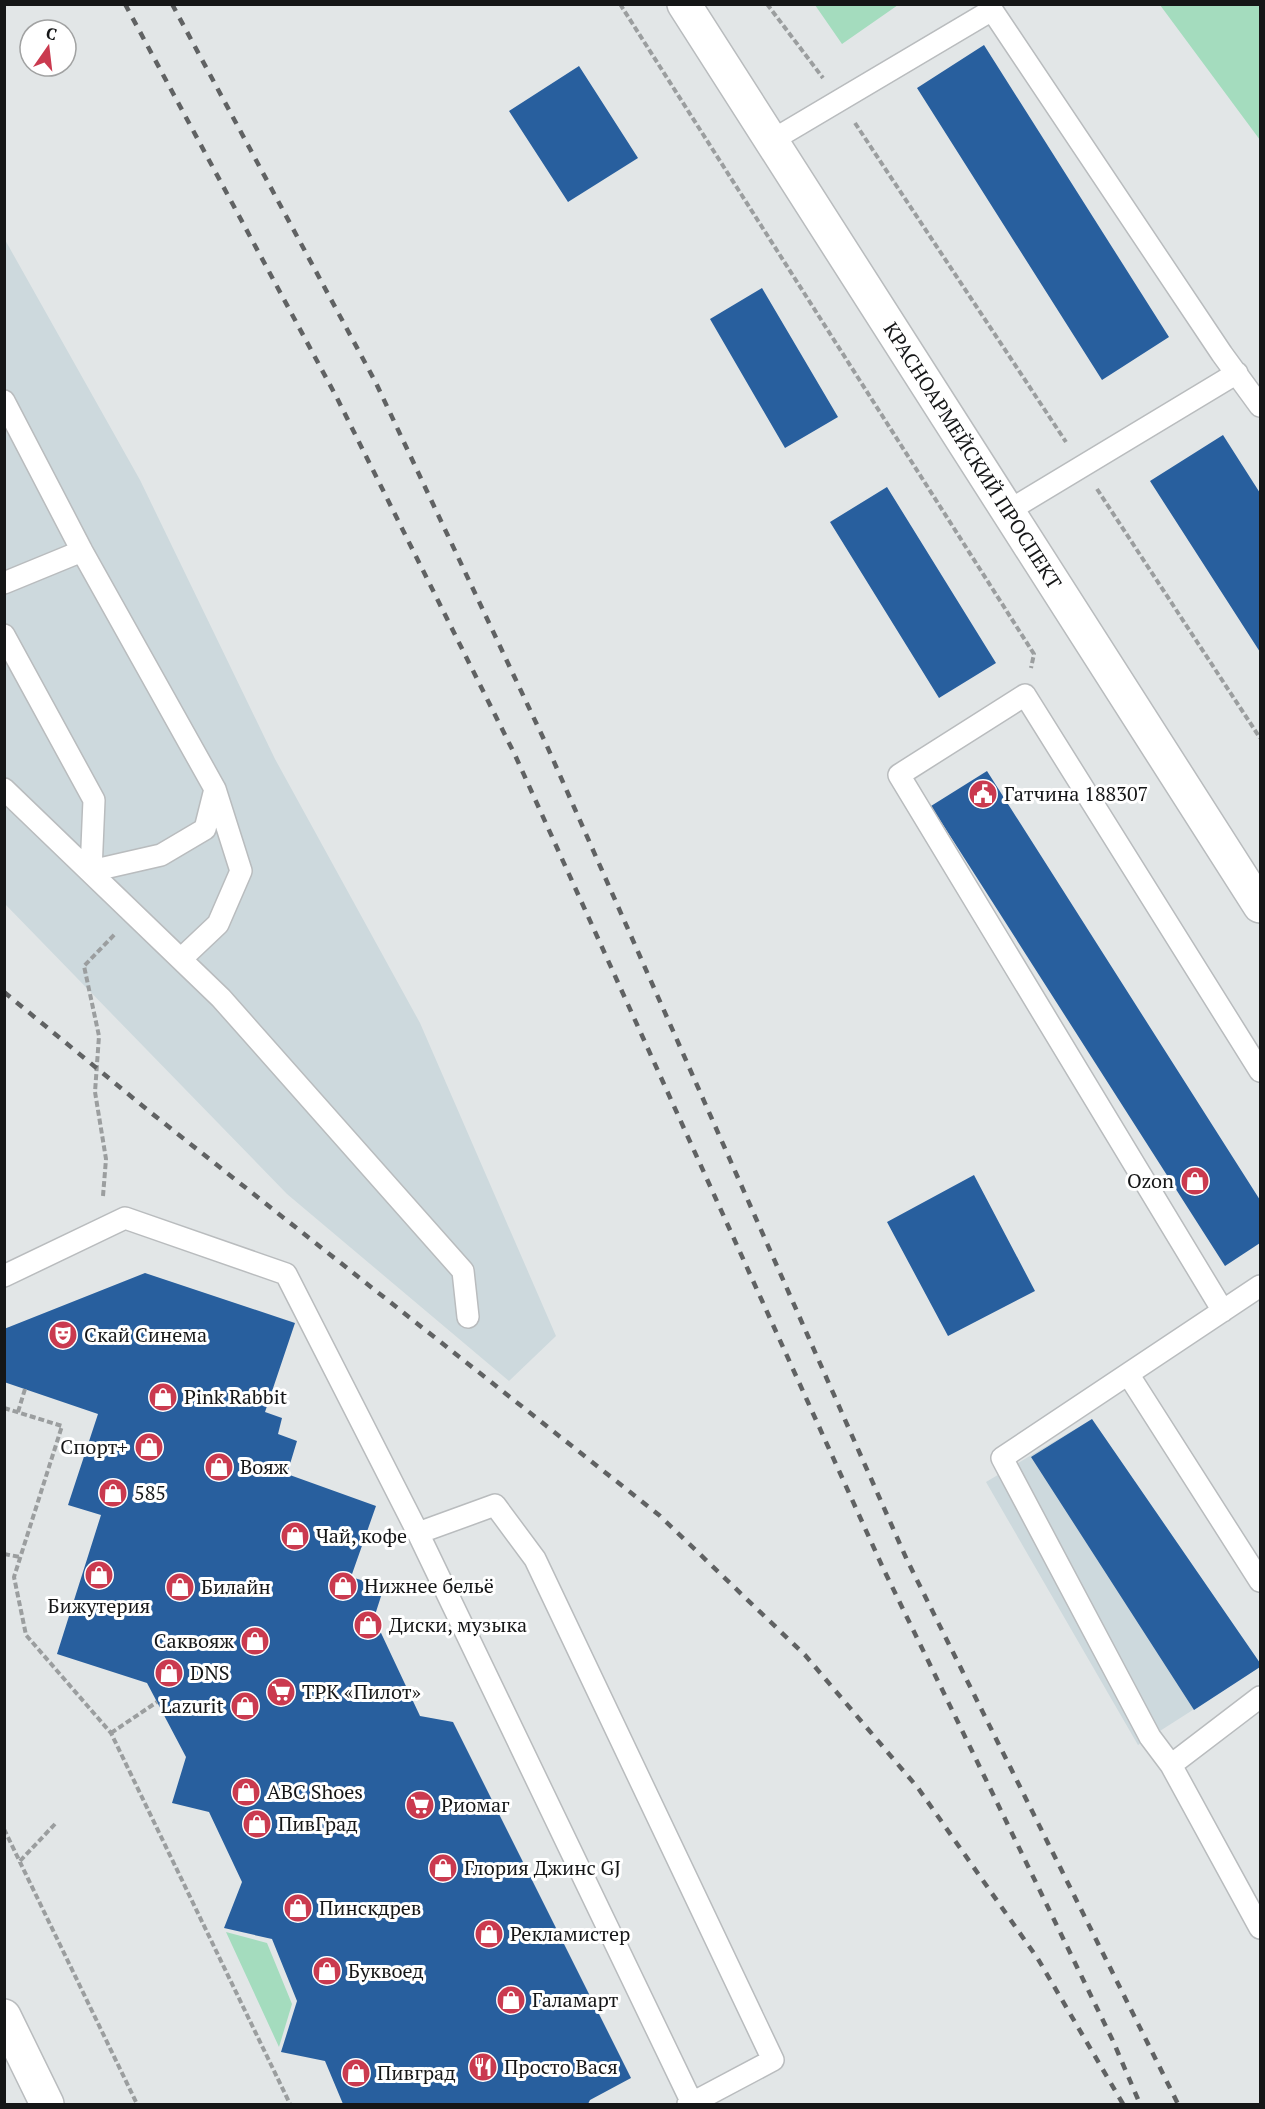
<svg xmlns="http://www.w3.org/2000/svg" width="1265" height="2109" font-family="'PT Serif',serif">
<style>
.built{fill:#cdd9dd}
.green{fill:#a4dcbe}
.building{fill:#285f9e}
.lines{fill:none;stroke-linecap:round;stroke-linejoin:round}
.lane-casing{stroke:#b9bcbe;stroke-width:24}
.secondary-casing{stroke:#b9bcbe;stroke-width:36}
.path{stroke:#9b9e9f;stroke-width:4;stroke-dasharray:6 3;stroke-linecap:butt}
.lane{stroke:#fff;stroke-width:21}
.secondary{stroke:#fff;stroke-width:33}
.rail{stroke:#606263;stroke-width:4.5;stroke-dasharray:8 8;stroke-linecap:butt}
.labels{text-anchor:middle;stroke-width:6;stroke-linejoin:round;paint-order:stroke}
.street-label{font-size:20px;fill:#151617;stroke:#fff}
.poi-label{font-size:20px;fill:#151617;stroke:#fff;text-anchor:start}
</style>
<rect width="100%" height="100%" fill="#e2e6e7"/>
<path class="built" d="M4 238 140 480 275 759 420 1023 556 1336 509 1381 287 1194 5 904Z
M1092 1419 1260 1663V1667L1138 1745 986 1482Z"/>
<path class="green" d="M815 5H898L842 44Z
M1160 5H1260V140Z
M226 1932 267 1943 292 2004 279 2047Z"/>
<path class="building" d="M984 45 1169 337 1102 380 917 88Z
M579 66 638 158 568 202 509 111Z
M762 288 838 417 785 448 710 319Z
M1223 435 1260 493V652L1150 481Z
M887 487 996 663 939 698 830 522Z
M987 771 1260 1200V1243L1225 1266 931 806Z
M974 1175 1035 1291 948 1336 887 1222Z
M145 1273 295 1323 265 1412 282 1418 278 1434 297 1441 287 1474 376 1506 351 1577 384 1587 374 1618 420 1716 453 1722 631 2078 590 2100 588 2104H343L325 2061 281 2052 297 2001 272 1939 224 1928 242 1882 209 1812 172 1803 186 1757 147 1683 57 1654 101 1515 68 1505 98 1414 4 1382V1329Z
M1092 1419 1260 1663V1667L1194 1710 1031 1457Z"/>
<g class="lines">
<g class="lane-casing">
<path id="lane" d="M771 141 992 10 1222 354 1260 406
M4 401 82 551 215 789 205 829 161 855 91 871 94 800 4 635
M1008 511 1237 373
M4 583 82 551
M4 789 221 998 463 1271 468 1317
M181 959 218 924 241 871 215 789
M4 1276 125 1218 286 1274 418 1533 692 2103 688 2104
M1223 1311 899 775 1025 695 1260 1071
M1128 1374 1260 1581
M418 1533 495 1505 535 1559 773 2060 692 2103
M1260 1697 1171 1765 1260 1928
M1171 1765 1150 1737 1002 1458 1260 1286"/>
</g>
<g class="secondary-casing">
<g id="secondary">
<path id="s1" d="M684 4 1260 906"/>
<path d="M4 2016 47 2104"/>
</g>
</g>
<path class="path" d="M620 4 1034 654 1031 668
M767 4 823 78
M855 123 1066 442
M1097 489 1260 738
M103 1196 106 1159 95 1092 99 1036 84 966 115 934
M4 1408 62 1426 14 1577 26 1635 111 1733 290 2104
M18 1412 25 1389
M4 1554 20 1557
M111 1733 157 1702
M4 1829 137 2104
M20 1861 55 1824"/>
<use href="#lane" class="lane"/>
<use href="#secondary" class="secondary"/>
<path class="rail" d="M125 4 337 398 515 755 883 1568 1113 2041 1140 2104
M172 4 376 383 547 746 907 1560 1178 2104
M4 992 150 1112 659 1515 805 1655 918 1788 1038 1959 1123 2104"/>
</g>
<defs>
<g id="civic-disc" transform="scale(1.5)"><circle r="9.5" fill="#ca3a4f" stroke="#fff"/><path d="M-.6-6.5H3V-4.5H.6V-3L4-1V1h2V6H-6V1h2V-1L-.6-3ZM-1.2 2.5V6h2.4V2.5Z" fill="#fff"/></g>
<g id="shop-disc" transform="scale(1.5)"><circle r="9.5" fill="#ca3a4f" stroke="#fff"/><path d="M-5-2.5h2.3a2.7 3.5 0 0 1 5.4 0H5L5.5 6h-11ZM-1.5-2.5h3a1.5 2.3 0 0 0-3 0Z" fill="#fff"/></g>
<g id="theatre-disc" transform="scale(1.5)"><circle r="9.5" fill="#ca3a4f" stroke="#fff"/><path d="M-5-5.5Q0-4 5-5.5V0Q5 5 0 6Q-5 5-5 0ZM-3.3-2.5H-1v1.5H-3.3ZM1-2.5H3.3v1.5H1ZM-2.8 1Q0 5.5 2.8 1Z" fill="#fff"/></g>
<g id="supermarket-disc" transform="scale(1.5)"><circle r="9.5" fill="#ca3a4f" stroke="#fff"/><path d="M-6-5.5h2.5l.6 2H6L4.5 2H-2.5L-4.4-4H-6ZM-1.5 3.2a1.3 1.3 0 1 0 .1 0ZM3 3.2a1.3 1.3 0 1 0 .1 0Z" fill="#fff"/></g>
<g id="restaurant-disc" transform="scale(1.5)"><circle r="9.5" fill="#ca3a4f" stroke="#fff"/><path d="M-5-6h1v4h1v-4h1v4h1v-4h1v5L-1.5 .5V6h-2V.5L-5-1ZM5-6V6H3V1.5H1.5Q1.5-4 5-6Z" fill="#fff"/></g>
</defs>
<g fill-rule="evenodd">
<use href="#civic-disc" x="983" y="794"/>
<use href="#shop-disc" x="1195" y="1181"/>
<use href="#theatre-disc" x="63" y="1335"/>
<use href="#shop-disc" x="163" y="1397"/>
<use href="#shop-disc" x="149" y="1447"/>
<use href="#shop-disc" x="219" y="1467"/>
<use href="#shop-disc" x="113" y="1493"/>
<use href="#shop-disc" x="295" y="1536"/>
<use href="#shop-disc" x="99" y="1575"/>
<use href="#shop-disc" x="343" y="1586"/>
<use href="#shop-disc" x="180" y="1587"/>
<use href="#shop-disc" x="368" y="1625"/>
<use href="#shop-disc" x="255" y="1641"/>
<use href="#shop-disc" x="169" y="1673"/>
<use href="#supermarket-disc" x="281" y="1692"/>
<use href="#shop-disc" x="245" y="1706"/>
<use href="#shop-disc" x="246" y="1792"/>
<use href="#supermarket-disc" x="420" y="1805"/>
<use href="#shop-disc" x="257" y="1824"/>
<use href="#shop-disc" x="443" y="1868"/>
<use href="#shop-disc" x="298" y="1908"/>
<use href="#shop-disc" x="489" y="1934"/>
<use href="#shop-disc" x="327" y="1971"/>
<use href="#shop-disc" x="511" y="2000"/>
<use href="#restaurant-disc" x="483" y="2067"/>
<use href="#shop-disc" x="356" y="2073"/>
</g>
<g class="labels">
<g class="street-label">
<text dy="7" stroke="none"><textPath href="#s1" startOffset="536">КРАСНОАРМЕЙСКИЙ ПРОСПЕКТ</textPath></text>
</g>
<g class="poi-label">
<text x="1004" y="801">Гатчина 188307</text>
<text x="1174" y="1188" text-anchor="end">Ozon</text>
<text x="84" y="1342">Скай Синема</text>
<text x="184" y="1404">Pink Rabbit</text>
<text x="128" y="1454" text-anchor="end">Спорт+</text>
<text x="240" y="1474">Вояж</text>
<text x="134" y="1500">585</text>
<text x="316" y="1543">Чай, кофе</text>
<text x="364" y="1593">Нижнее бельё</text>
<text x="201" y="1594">Билайн</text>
<text x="99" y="1613" text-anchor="middle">Бижутерия</text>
<text x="389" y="1632">Диски, музыка</text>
<text x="234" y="1648" text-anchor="end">Саквояж</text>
<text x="190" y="1680">DNS</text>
<text x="302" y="1699">ТРК «Пилот»</text>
<text x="224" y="1713" text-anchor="end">Lazurit</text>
<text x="267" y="1799">ABC Shoes</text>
<text x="441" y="1812">Риомаг</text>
<text x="278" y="1831">ПивГрад</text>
<text x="464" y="1875">Глория Джинс GJ</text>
<text x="319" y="1915">Пинскдрев</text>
<text x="510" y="1941">Рекламистер</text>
<text x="348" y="1978">Буквоед</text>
<text x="532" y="2007">Галамарт</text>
<text x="504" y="2074">Просто Вася</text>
<text x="377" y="2080">Пивград</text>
</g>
</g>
<rect width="1265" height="2109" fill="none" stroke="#151617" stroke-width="12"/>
<g transform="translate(48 48) rotate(14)"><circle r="28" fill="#ffffff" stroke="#a1a2a2" stroke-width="1.5"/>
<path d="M0-4.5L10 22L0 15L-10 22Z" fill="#ca3a4f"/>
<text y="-9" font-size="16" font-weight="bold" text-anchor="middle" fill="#151617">С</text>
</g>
</svg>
